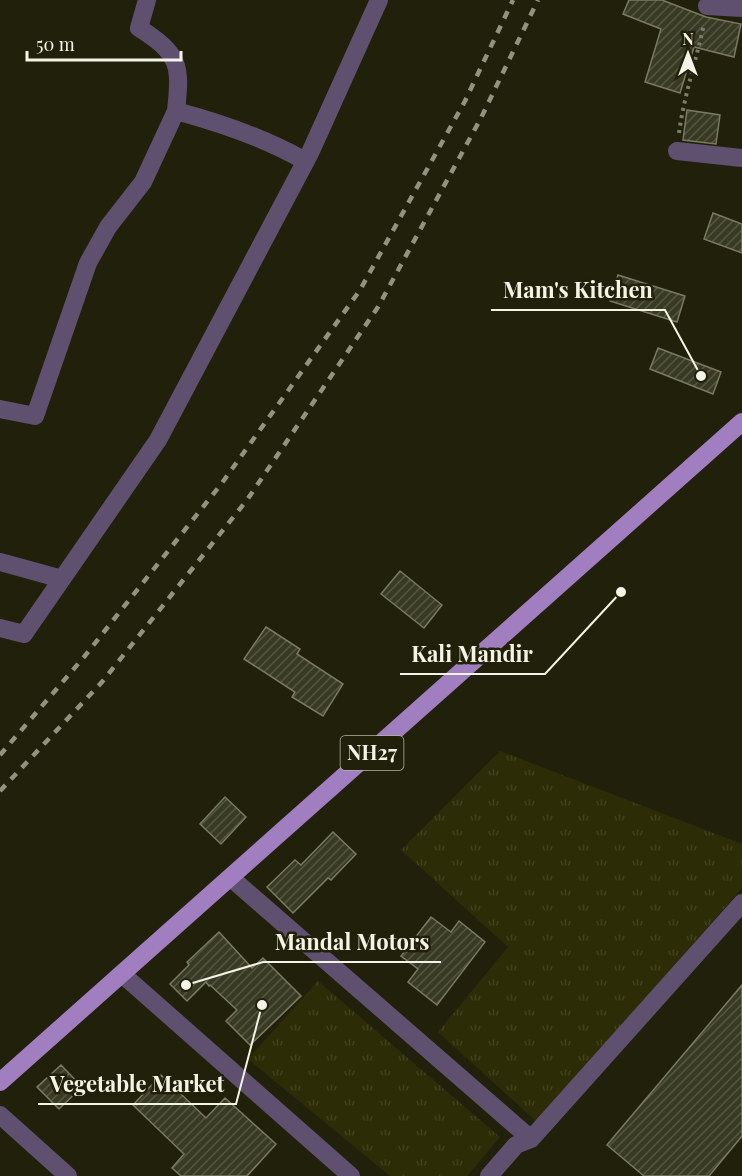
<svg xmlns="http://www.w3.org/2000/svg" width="742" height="1176" font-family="'Playfair Display',serif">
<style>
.grass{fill:url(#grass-tufts)}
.building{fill:url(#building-hatch);stroke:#797a61;stroke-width:1.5}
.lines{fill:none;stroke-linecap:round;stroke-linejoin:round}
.path{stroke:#7d7d6b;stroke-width:4;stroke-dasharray:3 4.5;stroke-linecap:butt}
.minor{stroke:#60506f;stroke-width:18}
.primary{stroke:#a07ec0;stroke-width:18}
.rail{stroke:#929280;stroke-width:4.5;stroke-dasharray:8 8;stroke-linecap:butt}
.labels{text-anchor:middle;stroke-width:5;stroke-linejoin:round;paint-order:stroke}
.shield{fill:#21210b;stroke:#b4b5a4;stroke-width:1.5}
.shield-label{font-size:20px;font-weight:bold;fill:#f3f4e6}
.leader{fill:none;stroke:#f3f4e6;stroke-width:2}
.callout-dot{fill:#f3f4e6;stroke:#21210b;stroke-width:2}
.callout-label{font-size:22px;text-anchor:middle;font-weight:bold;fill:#f3f4e6;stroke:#21210b;stroke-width:5;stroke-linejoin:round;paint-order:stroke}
</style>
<defs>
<pattern id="grass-tufts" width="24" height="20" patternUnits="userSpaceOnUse" patternTransform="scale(1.5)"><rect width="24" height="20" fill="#2c2c06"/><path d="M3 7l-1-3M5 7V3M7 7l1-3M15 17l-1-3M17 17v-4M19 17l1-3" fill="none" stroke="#41411e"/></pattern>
<pattern id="building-hatch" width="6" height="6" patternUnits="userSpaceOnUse" patternTransform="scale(1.5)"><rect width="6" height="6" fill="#393a23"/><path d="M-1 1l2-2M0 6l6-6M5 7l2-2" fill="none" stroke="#565743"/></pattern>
</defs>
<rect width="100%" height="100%" fill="#21210b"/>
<path class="grass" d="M500 751 742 844V888L537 1122 438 1032 508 947 401 850Z
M318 981 500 1137 467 1176H390L248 1059Z"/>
<path class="building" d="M629 0H662L706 17 741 24 734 57 694 47 680 93 645 82 661 29 623 14Z
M687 110 720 115 716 144 683 140Z
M713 213 742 224V253L704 239Z
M618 275 685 296 677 322 610 301Z
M658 348 721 372 713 394 650 369Z
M400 571 442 605 424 628 381 594Z
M266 627 300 649 297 654 343 684 323 716 292 697 295 692 244 659Z
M225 797 246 817 221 844 200 824Z
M333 832 356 854 331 880 328 878 293 913 267 887 295 860 301 865Z
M431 917 451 932 459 921 485 942 437 1005 408 982 418 969 401 956Z
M219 932 252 968 263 958 301 996 250 1045 226 1021 237 1010 210 985 209 986 206 982 187 1001 170 984 189 965 187 962Z
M742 985V1136L709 1176H644L607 1145Z
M61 1065 82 1087 59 1109 37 1087Z
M161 1075 206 1118 225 1098 276 1144 247 1176H181L172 1168 184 1154 133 1105Z"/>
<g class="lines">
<path class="path" d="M679 133C684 96 696 61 704 24"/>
<path class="minor" d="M147 0 139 28C180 54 181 65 176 111 221 123 265 138 305 161
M707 6 742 8
M677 151 742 158
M0 409 35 416 88 263 108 227 143 182 176 111
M0 562 62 579
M0 628 24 634 158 440 310 153 379 0
M231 878 531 1139
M122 974 351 1176
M0 1115 68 1176
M489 1176 516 1145 531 1139 742 903"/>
<path class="primary" d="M0 1082 742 422"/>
<path class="rail" d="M0 755 84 657 222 483 360 290 465 101 513 0
M0 791 102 682 247 500 378 307 481 118 538 0"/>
</g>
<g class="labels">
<rect class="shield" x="340.5" y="736" width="63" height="34" rx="4.5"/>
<g class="shield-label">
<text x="372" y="760">NH27</text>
</g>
</g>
<path class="leader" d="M701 376L665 310H491M621 592L545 674H400M186 985L263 962H441M262 1005L236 1104H38"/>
<g class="callout-dot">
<circle cx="701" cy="376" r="6"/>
<circle cx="621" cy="592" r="6"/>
<circle cx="186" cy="985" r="6"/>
<circle cx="262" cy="1005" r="6"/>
</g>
<g class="callout-label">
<text x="578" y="298">Mam's Kitchen</text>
<text x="472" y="662">Kali Mandir</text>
<text x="352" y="950">Mandal Motors</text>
<text x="137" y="1092">Vegetable Market</text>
</g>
<g transform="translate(688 54)" stroke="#21210b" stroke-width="4.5" paint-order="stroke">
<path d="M0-4.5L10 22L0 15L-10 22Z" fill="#f3f4e6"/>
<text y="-9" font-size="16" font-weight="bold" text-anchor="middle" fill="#f3f4e6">N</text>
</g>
<path d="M27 51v9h154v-9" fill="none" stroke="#f3f4e6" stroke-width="3"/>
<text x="36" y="51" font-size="18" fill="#f3f4e6" stroke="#21210b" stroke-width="4.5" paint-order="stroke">50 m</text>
</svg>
